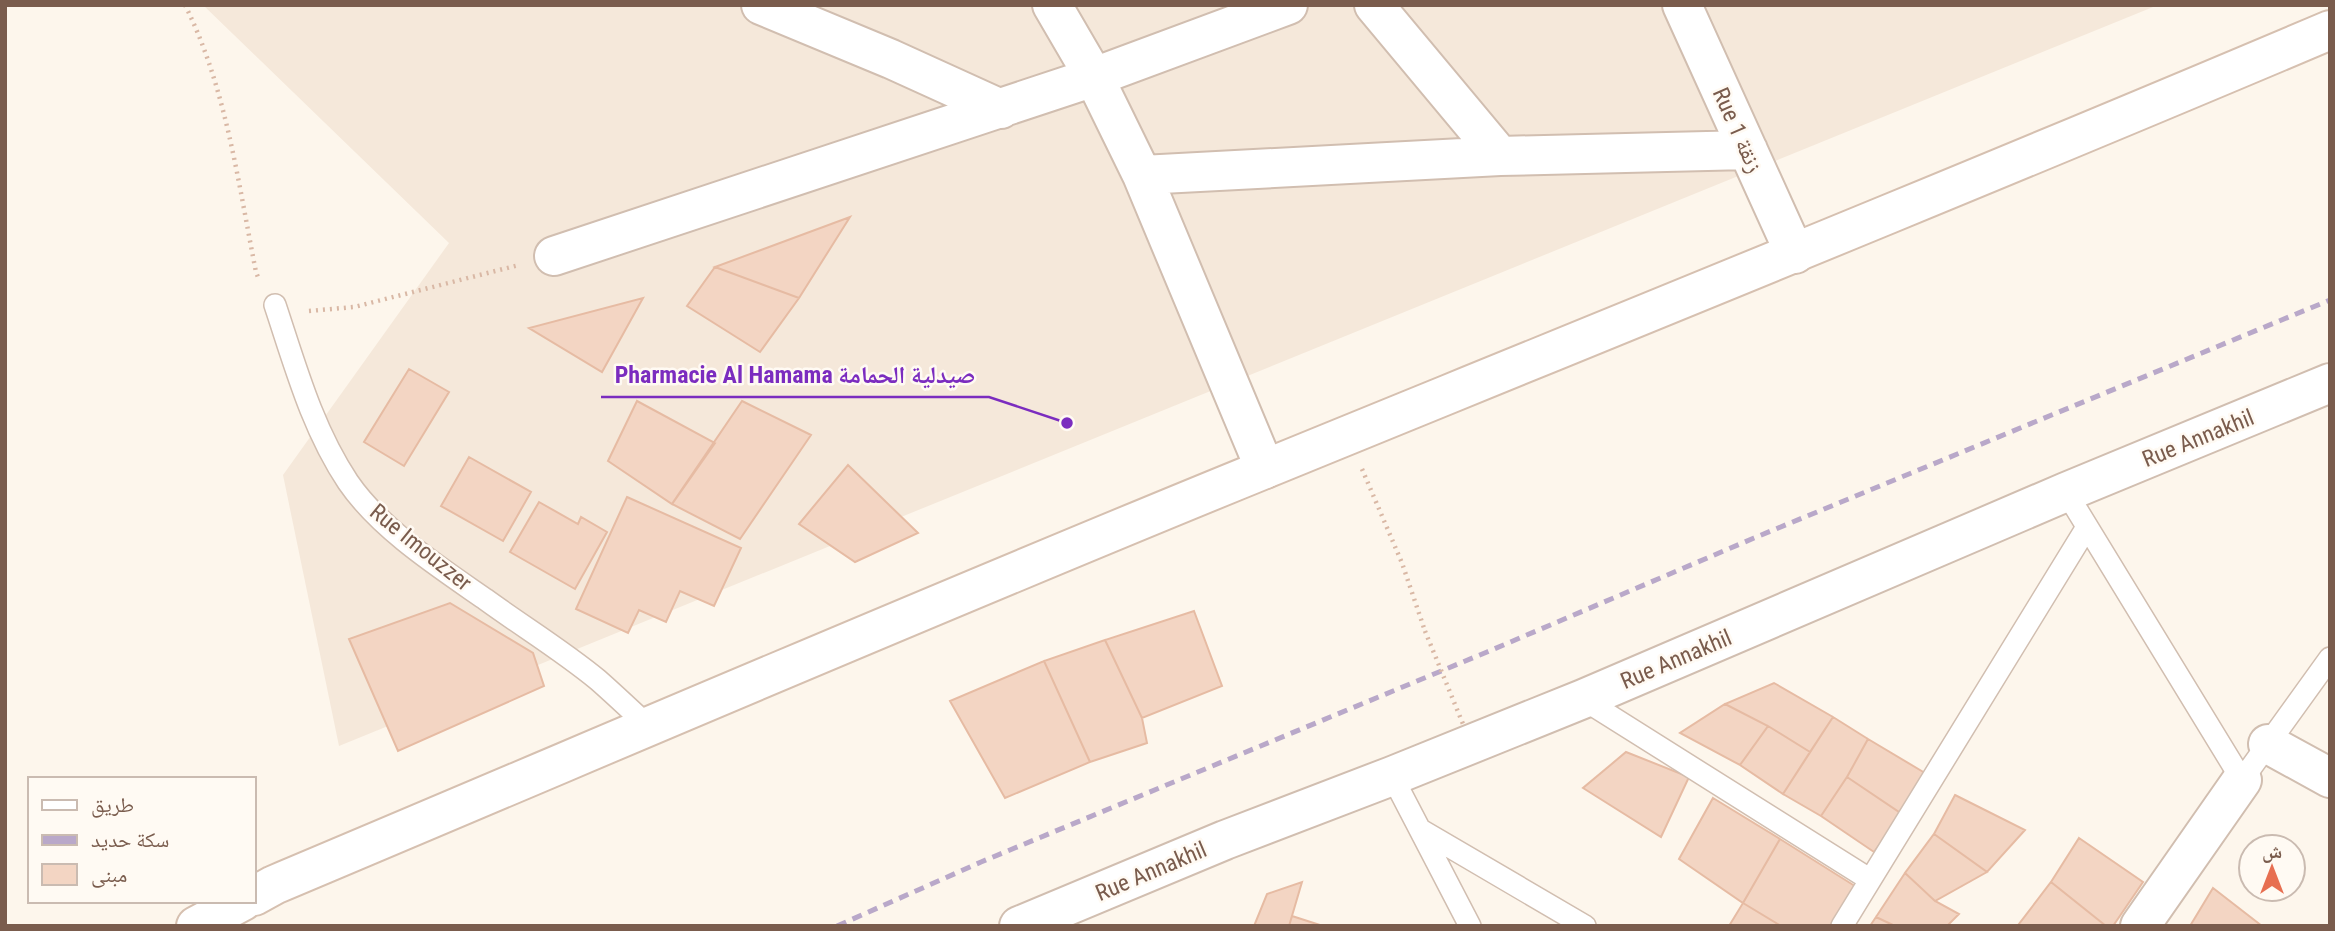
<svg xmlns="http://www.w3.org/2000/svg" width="2335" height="931" font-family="'Roboto Condensed','Noto Naskh Arabic',sans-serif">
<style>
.residential{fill:#f5e8da}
.building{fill:#f3d5c3;stroke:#e6bba3;stroke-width:2}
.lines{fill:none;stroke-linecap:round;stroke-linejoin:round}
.service-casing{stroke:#d1beb0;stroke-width:24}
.minor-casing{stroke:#d1beb0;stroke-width:42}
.tertiary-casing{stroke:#d1beb0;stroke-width:42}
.secondary-casing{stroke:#d6c0b0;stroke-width:42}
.path{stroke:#d9b8a5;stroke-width:4.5;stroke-dasharray:2 5;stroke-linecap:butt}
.service{stroke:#fff;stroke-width:21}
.minor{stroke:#fff;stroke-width:38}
.tertiary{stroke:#fff;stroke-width:38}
.secondary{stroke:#fff;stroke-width:38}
.rail{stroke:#b9a8c9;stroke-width:5;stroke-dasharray:10 7;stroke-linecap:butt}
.path-bridge{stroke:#d9b8a5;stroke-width:4.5;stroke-dasharray:2 5;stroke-linecap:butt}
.labels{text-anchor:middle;stroke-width:5;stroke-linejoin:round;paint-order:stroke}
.street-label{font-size:23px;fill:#7a5c4d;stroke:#fffaf3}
.leader{fill:none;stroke:#7b2cbf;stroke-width:2.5}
.callout-dot{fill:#7b2cbf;stroke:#fffaf3;stroke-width:2.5}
.callout-label{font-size:24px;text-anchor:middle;font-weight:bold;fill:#7b2cbf;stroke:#fffaf3;stroke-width:5;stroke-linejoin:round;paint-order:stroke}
</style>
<rect width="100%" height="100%" fill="#fdf6ec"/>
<path class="residential" d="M203 5H2158L339 746 283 475 449 243Z"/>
<path class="building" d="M850 217 799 298 715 267Z
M715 267 799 298 760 352 687 306Z
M643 298 602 372 529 328Z
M409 369 449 392 404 466 364 442Z
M637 401 715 443 672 504 608 461Z
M742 401 811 435 740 539 672 504Z
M469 457 531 492 503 541 441 506Z
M848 465 918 533 855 562 799 524Z
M627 497 741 548 714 606 680 591 666 622 639 610 628 633 576 609Z
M539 502 578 524 581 517 607 532 575 589 510 552Z
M450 603 533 653 544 686 398 751 349 639Z
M1194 611 1222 686 1142 718 1105 640Z
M1105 640 1142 718 1147 743 1090 762 1044 661Z
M1044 661 1090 762 1005 798 950 701Z
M1774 683 1833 717 1810 752 1768 726 1725 704Z
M1725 704 1768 726 1740 765 1680 733Z
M1833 717 1868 739 1847 777 1821 816 1783 794Z
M1768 726 1810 752 1783 794 1740 765Z
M1868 739 1925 773 1902 814 1847 777Z
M1626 752 1689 777 1661 837 1583 788Z
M1847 777 1902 814 1874 852 1821 816Z
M1955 795 2025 830 1987 872 1934 834Z
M1713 798 1780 839 1743 903 1679 859Z
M1934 834 1987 872 1935 901 1905 873Z
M2079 838 2143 882 2113 926H2106L2051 882Z
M1780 839 1858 888 1834 926H1781L1743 903Z
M1905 873 1935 901 1959 914 1947 926H1895L1876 917Z
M1302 882 1289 926H1254L1267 894Z
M2051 882 2106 926H2021L2019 924Z
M2213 888 2262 926H2190Z
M1743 903 1781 926H1729Z
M1292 916 1323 926H1289Z
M1876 917 1895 926H1870Z"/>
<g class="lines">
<g class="service-casing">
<path id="service" d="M275 305C295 365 312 428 348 482 380 529 439 567 485 599 522 626 563 651 598 680 615 695 632 711 649 727
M2066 492 2242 780 2330 658
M1583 699 1869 879
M1392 776 1470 926
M1421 830 1585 926
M1842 926 2087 527"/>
</g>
<g class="minor-casing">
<path id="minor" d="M761 5 891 59 1001 109
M1052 5 1094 77 1142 175 1265 469
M1374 5 1500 156
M1682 5 1795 254
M1142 175 1500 156 1748 150
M554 256 1094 77 1288 5
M2268 744 2330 778
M2140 926 2242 780"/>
</g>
<g class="tertiary-casing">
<path id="tertiary" d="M1019 926 1225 840 1392 776 1583 699 2066 492 2330 383"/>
</g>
<g class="secondary-casing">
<path id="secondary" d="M254 896 274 885C604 746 933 604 1265 469 1620 324 1976 180 2330 30
M196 926 243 901"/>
</g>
<path class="path" d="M185 5C226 87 238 182 256 272L259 280
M309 311 354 307 519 265
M1362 469 1402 563 1425 631"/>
<use href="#service" class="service"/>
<use href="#minor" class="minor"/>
<use href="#tertiary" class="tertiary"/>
<use href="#secondary" class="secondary"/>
<path class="rail" d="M837 926 981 862 1487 652 1754 538 2330 300"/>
<path class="path-bridge" d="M1425 631 1463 724"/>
</g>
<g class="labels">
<g class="street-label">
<text transform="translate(1738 130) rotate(66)" y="8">Rue 1 زنقة</text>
<text transform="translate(2198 438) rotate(-22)" y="8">Rue Annakhil</text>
<text transform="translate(421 547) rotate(39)" y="8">Rue Imouzzer</text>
<text transform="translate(1676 659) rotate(-23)" y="8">Rue Annakhil</text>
<text transform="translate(1151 871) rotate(-23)" y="8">Rue Annakhil</text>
</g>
</g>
<path class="leader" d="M1067 423L989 397H601"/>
<circle class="callout-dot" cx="1067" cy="423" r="7"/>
<g class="callout-label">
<text x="795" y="383">Pharmacie Al Hamama صيدلية الحمامة</text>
</g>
<rect width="2335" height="931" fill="none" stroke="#7a5c4d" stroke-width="14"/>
<rect x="28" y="777" width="228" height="126" fill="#fffaf3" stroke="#cabbb1" stroke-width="2"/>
<rect x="42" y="800" width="35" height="10" fill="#ffffff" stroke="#cabbb1" stroke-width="2"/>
<text x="91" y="812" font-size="21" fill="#7a5c4d">طريق</text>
<rect x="42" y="835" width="35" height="10" fill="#b9a8c9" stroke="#cabbb1" stroke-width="2"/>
<text x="91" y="847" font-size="21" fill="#7a5c4d">سكة حديد</text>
<rect x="42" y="864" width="35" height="21" fill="#f3d5c3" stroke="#cabbb1" stroke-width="2"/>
<text x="91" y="882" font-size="21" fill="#7a5c4d">مبنى</text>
<g transform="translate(2272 868)"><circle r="33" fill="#fffaf3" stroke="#cabbb1" stroke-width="2"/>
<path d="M0-5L12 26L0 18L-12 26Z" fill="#e76f51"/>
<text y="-10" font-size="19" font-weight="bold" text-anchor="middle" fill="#7a5c4d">ش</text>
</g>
</svg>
